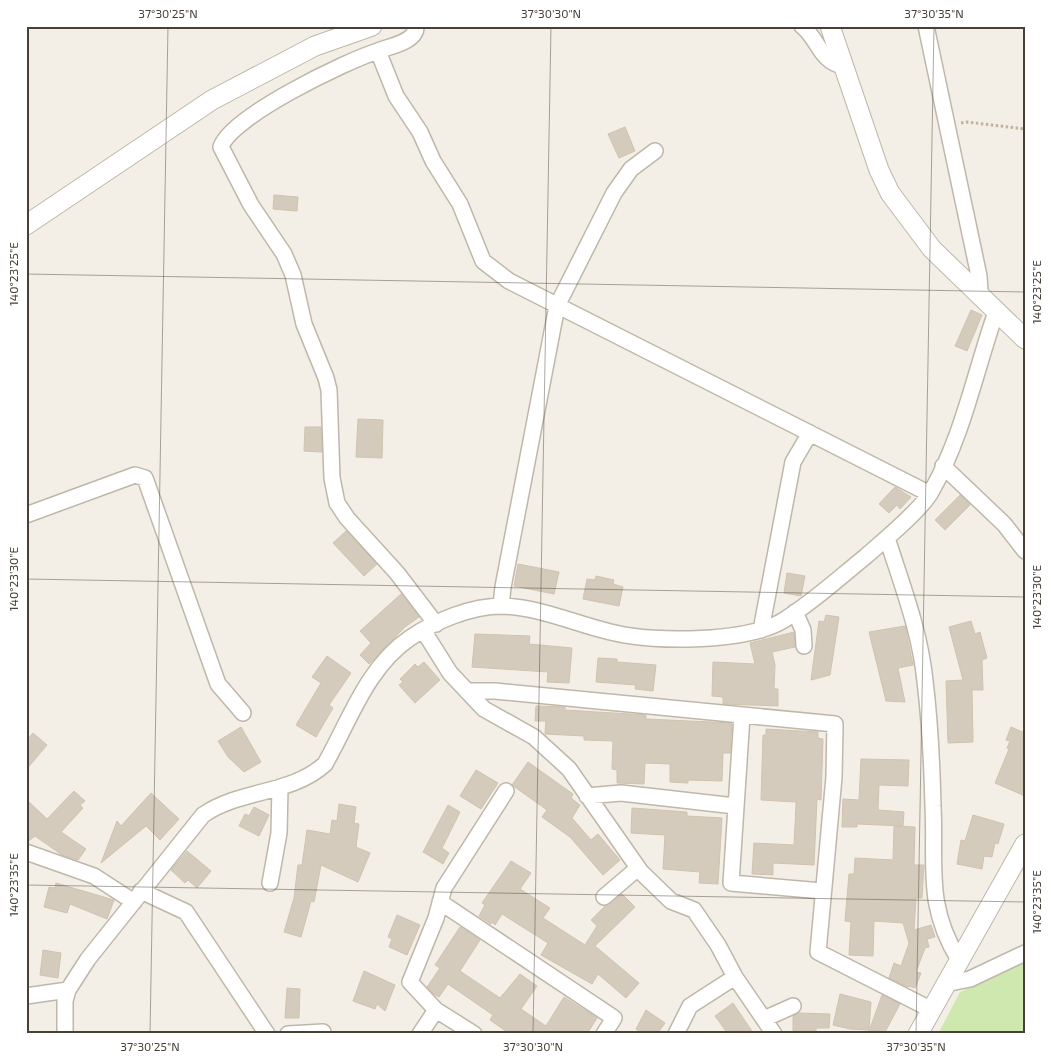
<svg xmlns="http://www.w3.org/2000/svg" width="1051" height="1060" font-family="'Exo 2',sans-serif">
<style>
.green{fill:#cee8af}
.building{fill:#d5cbbc;stroke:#d0c3af}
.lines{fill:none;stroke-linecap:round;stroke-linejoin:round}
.minor-casing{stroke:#bfb7a9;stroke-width:18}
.tertiary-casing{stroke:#bfb7a9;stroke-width:21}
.path{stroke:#c1b39a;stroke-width:3;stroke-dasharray:2.5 2.5;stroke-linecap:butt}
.minor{stroke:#fff;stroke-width:15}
.tertiary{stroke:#fff;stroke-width:19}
.ticks{fill:none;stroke:#464036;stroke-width:1;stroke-opacity:0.45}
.neatline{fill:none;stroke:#464036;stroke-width:2}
.ticks-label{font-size:12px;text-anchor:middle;fill:#464036}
</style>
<rect width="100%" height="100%" fill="#f3efe6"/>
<path class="green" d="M1025 962V1034H938L960 992Z"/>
<path class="building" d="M625 127 635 151 619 158 608 134Z
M274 195 298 197 297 211 273 209Z
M971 310 982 315 967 351 955 346Z
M358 419 383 420 382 458 356 457Z
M305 427H321L322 452 304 451Z
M895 487 911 497 900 509 897 505 889 513 879 504Z
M960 495 970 505 945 530 935 520Z
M346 531 377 564 364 576 333 543Z
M518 564 559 572 554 594 514 586Z
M787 573 805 576 801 596 784 593Z
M596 576 614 580 613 584 623 587 619 606 583 599 587 579 595 580Z
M401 594 419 617 405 627 369 664 360 655 371 643 360 631Z
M826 615 839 617 830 675 811 680 819 621 824 622Z
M971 621 975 634 980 632 987 658 982 660 983 690H972L973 742 948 743 946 681 963 680 949 627Z
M905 626 913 665 898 668 905 702 886 701 869 632Z
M794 632 795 647 772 652 775 665 774 689H778V706L723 704V697L712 696 713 662 755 664 750 643Z
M475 634 530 636 529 644 572 648 569 683 547 682 548 672 472 667Z
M327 656 351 673 329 705 333 708 316 737 296 725 321 683 312 677Z
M598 658 617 659V662L656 665 653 691 635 689 636 685 596 682Z
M424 662 440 680 415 703 399 685 403 682 400 679 415 664 418 667Z
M536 706 565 707V710L646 715V719L732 723 730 753H723L722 781 688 780V783L670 782V764L645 763 644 784 617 783V770L612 769 613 741 584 740V736L545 734 546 721H535Z
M241 727 261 762 244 772 228 757 218 741Z
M1011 727 1025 733V796L995 783 1009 749 1007 748 1010 741 1006 740Z
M766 729 818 732V738L823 739 821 800 817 799 814 865 773 863V875L752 874 754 843 794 845 796 805V802L761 800 763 735H766Z
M33 733 47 745 26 770V741Z
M861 759 909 760 908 786 879 785 878 810 904 812 903 826 857 824V827H842L843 799 859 800Z
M528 762 573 794 571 798 580 805 572 818 591 840 598 834 620 860 603 875 570 837 542 817 547 810 512 785Z
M476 770 498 783 481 809 460 796Z
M74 791 85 801 80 805 83 808 61 832 86 849 78 860 62 855 35 836 26 843V799L47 819Z
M151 793 179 819 160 840 146 826 101 863 117 821 121 826Z
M339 804 356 807 354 823 359 824 356 847 370 853 358 882 321 865 314 902 311 901 301 937 284 932 294 898 298 865H302L307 830 330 834 332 820 337 821Z
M448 805 460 812 442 848 449 853 443 864 423 852Z
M254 807 269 815 259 836 239 826 245 814 249 816Z
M632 808 687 812V816L722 818 718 884 699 883 700 872 663 869 665 835 631 833Z
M973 815 1004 824 998 844 995 843 992 857 984 856 982 869 957 864 961 840 965 841Z
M894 826 915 827 914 865H924L922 898H916L914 930 931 925 935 937 927 939 929 947 925 948 916 972 921 973 915 988 909 986 908 987 889 978 894 963 901 966 909 943 903 923 874 921 873 956 849 955 851 922 845 921 849 874H854L855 858 893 860Z
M187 851 211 871 197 888 188 880 185 883 171 870Z
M511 861 531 873 520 889 550 908 543 918 585 945 597 926 591 920 605 906 622 894 635 907 595 946 639 983 626 998 598 974 592 984 541 955 548 943 502 914 495 925 492 922 491 924 479 916 485 905 482 903Z
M56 883 114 900 107 919 70 904 67 913 44 907 49 887 55 888Z
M397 915 420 925 407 955 389 947 392 939 388 937Z
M460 927 480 940 460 971 500 998 520 974 537 986 521 1009 546 1026 564 997 597 1018 587 1034H510L490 1020 493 1015 448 984 439 997 434 994 427 987 440 968 435 965Z
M43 950 61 953 58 978 40 975Z
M364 971 395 985 385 1011 377 1004 375 1009 353 1001Z
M287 988 300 989 299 1018H285Z
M840 994 871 1002 869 1030 850 1029 833 1025Z
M882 995 900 1004 884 1034H868Z
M733 1003 741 1015 754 1034H728L715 1016Z
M646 1010 665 1023 657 1034H643L636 1029Z
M798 1013 830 1014 829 1028H816V1034H793V1016Z"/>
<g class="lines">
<g class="minor-casing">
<path id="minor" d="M416 26C417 42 390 46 378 51L396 96 420 132 433 161 460 204 483 261 509 281 930 494
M802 26C818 38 820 62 843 66
M926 26 979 276 980 292
M378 51C346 61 230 117 221 147L251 205 284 254 293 275 304 324 326 378 329 390 332 478 337 503 347 518 397 573 436 624
M943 466 1004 524 1025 551
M26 515 135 475 145 478 218 684 243 713
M887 538C902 585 920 631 925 681 930 722 932 765 933 806 936 866 925 905 959 960
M501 606 503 587 557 306 614 193 631 169 655 151
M795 612 803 630 804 646
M423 630 450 673 484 709 534 737 569 769 641 872 671 901 694 910 718 945 735 977 774 1034
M761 630 793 462 810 433
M467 691H495L835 724 834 777 818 952 930 1009
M742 716 731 883 822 891
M587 796 621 793 735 806
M26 852 94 876 134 902
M270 883 279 833 280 787
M141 891 186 912 267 1034
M604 897 638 868
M440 902 614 1018 604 1034
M945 984 970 979 1025 953
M26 996 68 990
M764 1019 793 1006
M65 1034V1001L68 990 88 959 203 815C240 789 291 795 325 764 350 720 367 667 410 638 435 621 471 606 502 606 540 607 578 625 615 633 655 643 749 642 784 620 813 602 839 578 865 557 882 542 921 510 931 492 963 436 975 372 996 312
M288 1034 323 1032
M420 1034 436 1010
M474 1034 436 1010 410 982 436 918 444 888 506 791
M676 1034 690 1006 735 977"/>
</g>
<g class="tertiary-casing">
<path id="tertiary" d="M830 26 879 170 890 193 932 249 1025 339
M26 225 212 100 315 46 372 26
M918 1034 1025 844"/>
</g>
<path class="path" d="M961 123 967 122 1025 129"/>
<use href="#minor" class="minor"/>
<use href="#tertiary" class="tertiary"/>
</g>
<path class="ticks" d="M26 274 1025 292M26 579 1025 597M26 885 1025 902M150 1034 168 26M533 1034 551 26M916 1034 934 26"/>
<rect width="1051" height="1060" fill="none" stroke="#ffffff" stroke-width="55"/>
<rect x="28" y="28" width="996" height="1004" class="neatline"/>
<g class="ticks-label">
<text x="168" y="18">37°30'25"N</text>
<text x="551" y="18">37°30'30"N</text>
<text x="934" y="18">37°30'35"N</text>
<text transform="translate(14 274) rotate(-90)" y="4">140°23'25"E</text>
<text transform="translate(1037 292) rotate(-90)" y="4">140°23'25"E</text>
<text transform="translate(14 579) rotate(-90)" y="4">140°23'30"E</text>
<text transform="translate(1037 597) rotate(-90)" y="4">140°23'30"E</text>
<text transform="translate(14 885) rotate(-90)" y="4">140°23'35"E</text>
<text transform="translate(1037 902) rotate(-90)" y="4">140°23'35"E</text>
<text x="150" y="1051">37°30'25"N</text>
<text x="533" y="1051">37°30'30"N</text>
<text x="916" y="1051">37°30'35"N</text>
</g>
</svg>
